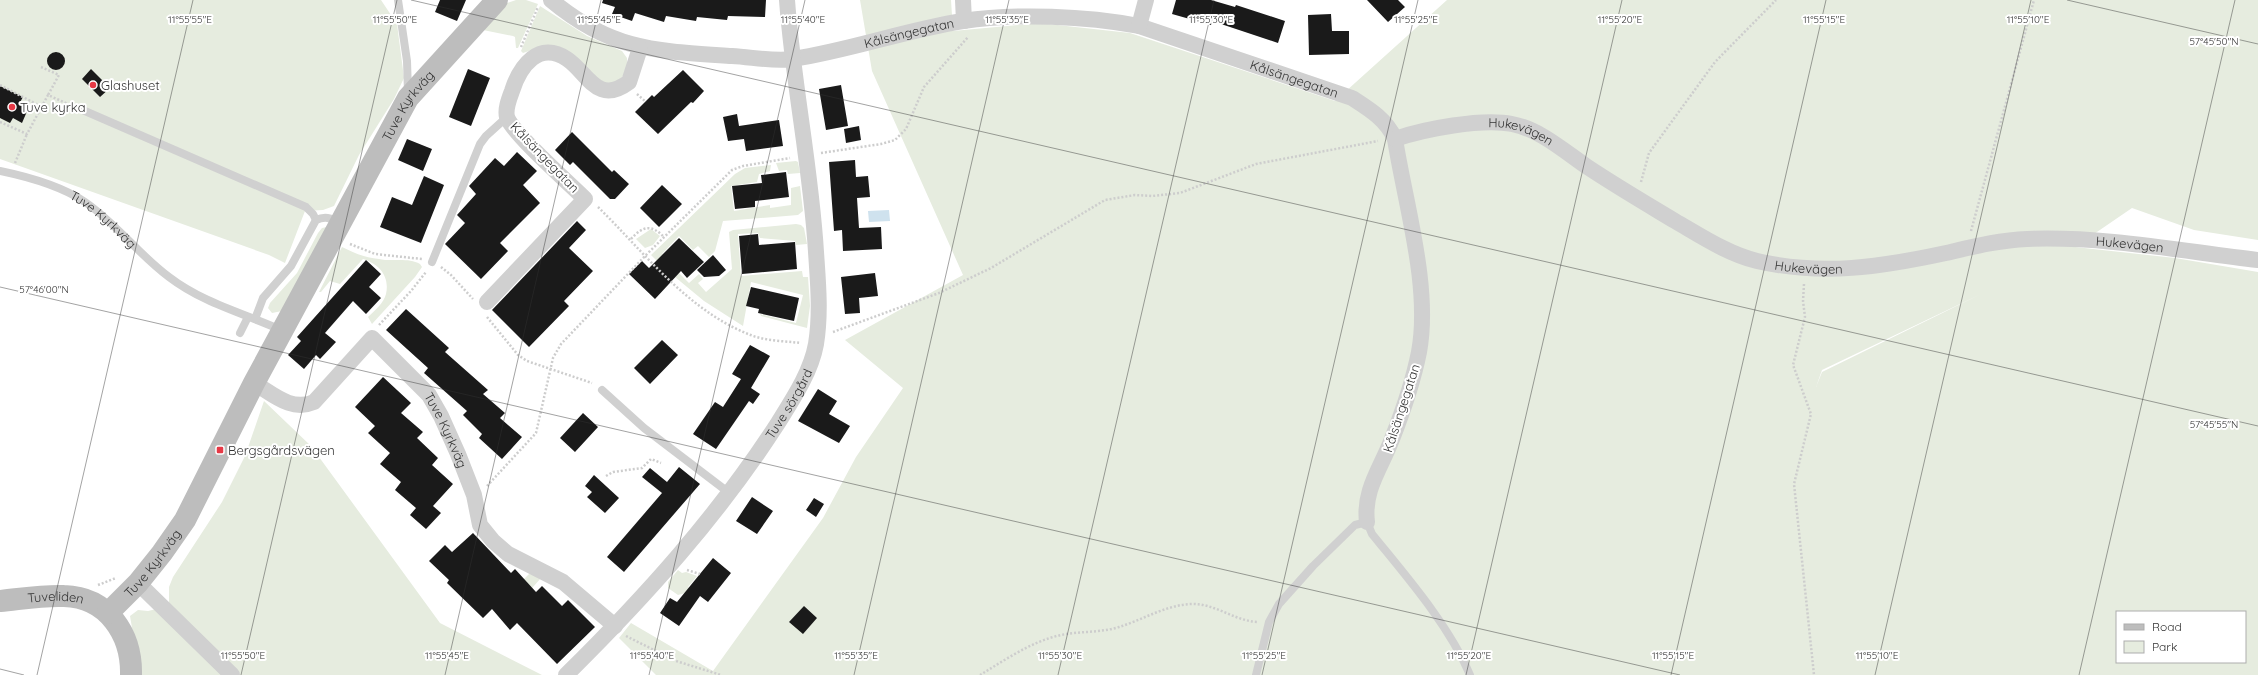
<svg xmlns="http://www.w3.org/2000/svg" width="2258" height="675" font-family="Quicksand,sans-serif">
<style>
.green{fill:#e6ecdf;fill-rule:evenodd}
.water{fill:#cfe2ee}
.building{fill:#1a1a1a}
.lines{fill:none;stroke-linecap:round;stroke-linejoin:round}
.path{stroke:#cdcdcd;stroke-width:2.5;stroke-dasharray:2 2;stroke-linecap:butt}
.lane{stroke:#d0d0d0;stroke-width:8}
.street{stroke:#d0d0d0;stroke-width:16}
.secondary{stroke:#bdbdbd;stroke-width:22}
.ticks{fill:none;stroke:#333;stroke-width:1;stroke-opacity:0.45}
.poi-dot{fill:#e63946;stroke:#fff;stroke-width:1.5}
.labels{text-anchor:middle;stroke-width:4;stroke-linejoin:round;paint-order:stroke}
.street-label{font-size:13px;fill:#333;stroke:#fff}
.poi-label{font-size:13px;fill:#333;stroke:#fff;text-anchor:start}
.ticks-label{font-size:10px;text-anchor:middle;fill:#333;stroke:#fff;stroke-width:4;stroke-linejoin:round;paint-order:stroke}
</style>
<rect width="100%" height="100%" fill="#fff"/>
<path class="green" d="M0 0H381L397 24 404 78 394 99 359 155 334 206 323 210 305 211 285 263 269 255 0 159Z
M516 0H526L538 4 518 48H516L515 37 513 36 483 30 507 3Z
M860 0H951L953 31 1039 23 1130 33 1335 101 1447 0H2258V240L2194 230 2132 208 2075 247 2175 258 2258 272V675H656L619 638 631 623 713 671 823 518 856 457 903 388 845 340 963 275 872 71ZM1981 294 1822 372 1816 387 1822 370ZM2117 612H2245V662H2117Z
M540 6 587 36 622 51 627 58V71L618 82 606 84 547 45 523 53 521 51Z
M796 161 798 162 800 173 788 174 787 170 779 171 776 163Z
M771 165 770 171 759 174 757 182 731 186 734 211 770 205V208L791 205V188L800 186 803 211 798 215 723 221 715 251 709 257 698 246 693 250 679 236 662 254 676 268 670 274 651 255 735 174 745 168Z
M796 224 801 225 804 228 807 244 796 245 795 241 760 238 758 233 738 234 741 276 802 271 803 277H808L810 306 807 328 761 316 760 314 796 323 803 295 751 282 743 326 704 301 675 277 679 273 689 283 699 274 703 279 698 283 706 292 732 269 729 232 733 230Z
M327 227 282 311 272 313 268 308 270 303 297 273 318 233 322 228Z
M651 229 660 236 653 245 645 248 636 239Z
M342 247C354 253 366 258 379 259 392 262 408 257 420 264L422 267 415 277 372 324 368 317C374 311 384 303 386 294 390 276 379 264 363 259L340 284 330 281 321 292H319Z
M264 401 311 446 440 623 542 675H140L130 616 138 610 148 611 169 606V587L173 577 222 502 245 456Z
M678 570 682 573 686 572 697 576 688 587 692 591 678 595 668 588V582Z
M530 573 541 578 525 596 516 587Z"/>
<path class="water" d="M889 210 890 221 869 222 868 211Z"/>
<path class="building" d="M440 0H466L457 21 435 12Z
M603 0H766L765 17 728 16 727 20 697 17 696 21 666 16 664 22 635 13 632 21 612 14 615 7 602 3Z
M1176 0H1211L1235 7 1236 5 1285 21 1278 43 1212 21 1211 25 1172 14Z
M1367 0H1398L1405 7 1388 22Z
M1331 14 1332 31H1349V54L1309 55 1308 15Z
M47 61a9 9 0 1 1 18 0a9 9 0 1 1-18 0Z
M91 69 110 88 100 97 82 79Z
M468 69 490 78 471 126 449 117Z
M683 70 704 91 693 103 691 102 658 134 635 112 652 95 654 97Z
M841 85 848 126 826 130 819 89Z
M0 86 23 97 19 104 28 109 22 123 13 118 10 123 0 118Z
M737 114 739 126 779 120 783 146 746 151 744 139 728 141 723 117Z
M859 126 861 140 846 143 844 129Z
M572 132 612 172 614 170 629 184 615 199H610L573 162 570 165 555 150Z
M407 139 432 149 423 171 398 160Z
M517 152 537 171 523 185 540 203 500 243 508 251 481 279 445 244 465 223 457 215 476 194 469 186 495 158 504 166Z
M855 160 856 177 868 176 870 197 857 198 859 228 881 227 882 249 843 251 842 230 834 231 829 162Z
M786 172 789 197 755 201V207L735 209 732 186 762 183 761 175Z
M424 176 444 185 421 243 380 227 392 197 412 205Z
M662 185 682 204 659 227 640 208Z
M577 221 586 230 569 248 593 271 564 301 569 306 529 347 492 310Z
M758 234 759 245 795 242 797 269 742 274 739 236Z
M679 238 704 262 687 278 681 271 655 299 629 274 642 261 649 268Z
M713 255 726 270 719 276 704 277 697 270Z
M366 260 381 274 369 287 381 298 366 314 353 301 325 333 336 342 320 359 316 355 304 369 288 355 301 341 297 337Z
M875 273 878 296 859 298 860 313 845 314 841 277Z
M751 287 799 298 794 321 758 313 759 309 746 306Z
M406 309 449 348 445 352 488 390 483 394 505 413 500 418 522 437 502 459 479 438 482 434 463 415 467 411 424 373 428 368 386 330Z
M662 340 678 355 650 384 634 368Z
M750 345 770 356 751 388 760 394 753 404 749 401 716 449 693 434 715 402 723 407 741 379 732 374Z
M383 377 411 403 401 413 423 432 417 438 438 458 432 465 453 484 433 506 441 513 426 529 410 515 416 508 395 490 401 482 380 464 390 453 368 433 375 426 355 407Z
M818 389 837 401 829 414 850 426 839 443 798 421Z
M583 413 598 427 575 452 560 438Z
M679 467 700 484 624 572 607 557 662 493 642 477 650 468 667 482Z
M594 475 619 498 605 513 587 497 592 492 585 486Z
M752 497 773 511 757 534 736 521Z
M814 498 824 504 816 517 806 510Z
M473 533 511 573 515 569 536 592 542 586 562 606 568 600 595 627 557 664 517 623 510 630 492 609 483 618 447 583 449 580 429 561 445 545 452 552Z
M713 558 731 573 708 602 700 596 679 626 660 613 670 598 677 602Z
M804 606 817 618 803 634 789 622Z"/>
<g class="lines">
<path class="path" d="M521 47 538 7
M41 67 59 75 48 95
M0 85 42 107
M637 94 646 102
M0 122 27 134 48 95 68 104
M821 153 881 144 895 140 906 129 924 87 968 37
M15 163 27 134
M1641 182 1649 153 1715 62 1776 0
M598 207C644 252 686 309 748 334 764 341 784 341 801 343
M1971 231 2034 0
M631 239C643 226 651 224 664 237
M350 244 375 254 422 259
M441 267 451 275 473 299
M1804 284 1803 301 1805 317 1793 365 1811 414 1794 484 1814 675
M487 317 518 355 527 361 592 383
M379 325 411 291 426 272
M833 332 939 293 991 268 1105 200 1135 195 1152 196 1180 193 1256 164 1378 141
M606 476 613 472 642 468 651 459 661 463
M487 486 536 433 553 358 561 344 646 255 732 170 743 166 790 158
M687 570 700 574
M98 585 116 578
M626 636 676 661 721 675
M980 675C1005 660 1032 641 1061 635 1080 631 1100 633 1119 627 1142 620 1166 605 1191 604 1215 603 1234 621 1258 622"/>
<g class="lane">
<path d="M398 0 407 61 408 92"/>
<path d="M78 108 306 207 313 214 316 220"/>
<path id="s1" d="M0 171C29 177 61 186 85 202 116 223 139 255 169 277 203 303 243 313 281 330"/>
<path d="M432 262 480 144 486 136 507 117"/>
<path d="M255 319 263 298 291 266 316 220C325 216 330 218 340 222"/>
<path d="M240 333 248 317"/>
<path d="M602 390 644 428 728 492"/>
<path d="M1256 675 1269 622 1279 604 1313 566 1355 525 1367 522 1372 534C1406 576 1449 625 1470 675"/>
</g>
<g class="street">
<path id="s2" d="M551 0C612 51 656 51 732 56 752 57 774 62 793 59 851 50 906 30 963 21 1017 13 1086 16 1139 26L1352 98C1369 109 1386 119 1395 139 1405 203 1431 287 1419 352 1413 382 1403 411 1392 439 1381 468 1363 490 1367 522"/>
<path d="M963 0 964 21"/>
<path d="M1139 26 1146 0"/>
<path id="s3" d="M1395 139C1424 129 1482 118 1512 124 1539 129 1563 150 1586 166 1616 186 1645 203 1675 221 1701 236 1728 254 1757 261 1823 276 1881 267 1946 253 1972 247 2000 240 2027 239 2105 236 2181 251 2258 260"/>
<path d="M487 302 585 199C570 184 512 133 507 117 505 109 509 99 512 91 520 66 539 40 567 59 588 73 597 106 629 82L640 48"/>
<path id="s4" d="M254 383C273 394 291 412 314 402L372 338 429 395 441 416 458 454 474 495 480 525 493 541 508 554 563 582 615 626"/>
<path d="M138 583 232 675"/>
<path id="s5" d="M566 675C645 597 718 516 778 423 793 399 811 372 816 344 821 313 818 282 816 252 811 167 793 84 787 0"/>
</g>
<g class="secondary">
<path id="s6" d="M0 601C21 599 43 595 64 596 108 597 132 635 131 675"/>
<path id="s7" d="M108 613 138 583 162 553 185 520 254 383 408 98 497 0"/>
</g>
</g>
<path class="ticks" d="M411 0 2258 426M2067 0 2258 44M0 287 1680 675M0 669 24 675M37 675 193 0M241 675 397 0M445 675 601 0M649 675 805 0M854 675 1009 0M1058 675 1214 0M1262 675 1418 0M1466 675 1622 0M1671 675 1826 0M1875 675 2031 0M2079 675 2235 0"/>
<g class="poi-dot">
<circle cx="93" cy="85" r="4"/>
<circle cx="12" cy="107" r="4"/>
<rect x="216" y="446" width="8" height="8" rx="2"/>
</g>
<g class="labels">
<g class="street-label">
<text dy="5" stroke="none"><textPath href="#s2" startOffset="374">Kålsängegatan</textPath></text>
<text dy="5" stroke="none"><textPath href="#s2" startOffset="770">Kålsängegatan</textPath></text>
<text dy="5" stroke="none"><textPath href="#s7" startOffset="592">Tuve Kyrkväg</textPath></text>
<text dy="5" stroke="none"><textPath href="#s3" startOffset="129">Hukevägen</textPath></text>
<text transform="translate(545 157) rotate(46)" y="5">Kålsängegatan</text>
<text dy="5" stroke="none"><textPath href="#s1" startOffset="116">Tuve Kyrkväg</textPath></text>
<text dy="5" stroke="none"><textPath href="#s3" startOffset="777">Hukevägen</textPath></text>
<text dy="5" stroke="none"><textPath href="#s3" startOffset="453">Hukevägen</textPath></text>
<text dy="5" stroke="none"><textPath href="#s5" startOffset="352">Tuve sörgård</textPath></text>
<text transform="translate(1401 408) rotate(-72)" y="5">Kålsängegatan</text>
<text dy="5" stroke="none"><textPath href="#s4" startOffset="272">Tuve Kyrkväg</textPath></text>
<text dy="5" stroke="none"><textPath href="#s7" startOffset="67">Tuve Kyrkväg</textPath></text>
<text dy="5" stroke="none"><textPath href="#s6" startOffset="56">Tuveliden</textPath></text>
</g>
<g class="poi-label">
<text x="101" y="90">Glashuset</text>
<text x="20" y="112">Tuve kyrka</text>
<text x="228" y="455">Bergsgårdsvägen</text>
</g>
</g>
<g class="ticks-label">
<text x="190" y="23">11°55'55"E</text>
<text x="395" y="23">11°55'50"E</text>
<text x="599" y="23">11°55'45"E</text>
<text x="803" y="23">11°55'40"E</text>
<text x="1007" y="23">11°55'35"E</text>
<text x="1211" y="23">11°55'30"E</text>
<text x="1416" y="23">11°55'25"E</text>
<text x="1620" y="23">11°55'20"E</text>
<text x="1824" y="23">11°55'15"E</text>
<text x="2028" y="23">11°55'10"E</text>
<text x="2214" y="45">57°45'50"N</text>
<text x="44" y="293">57°46'00"N</text>
<text x="2214" y="428">57°45'55"N</text>
<text x="243" y="659">11°55'50"E</text>
<text x="447" y="659">11°55'45"E</text>
<text x="652" y="659">11°55'40"E</text>
<text x="856" y="659">11°55'35"E</text>
<text x="1060" y="659">11°55'30"E</text>
<text x="1264" y="659">11°55'25"E</text>
<text x="1469" y="659">11°55'20"E</text>
<text x="1673" y="659">11°55'15"E</text>
<text x="1877" y="659">11°55'10"E</text>
</g>
<rect x="2116" y="611" width="130" height="52" fill="#ffffff" stroke="#adadad"/>
<rect x="2124" y="624" width="20" height="6" fill="#bdbdbd" stroke="#adadad"/>
<text x="2152" y="631" font-size="12" fill="#333333">Road</text>
<rect x="2124" y="641" width="20" height="12" fill="#e6ecdf" stroke="#adadad"/>
<text x="2152" y="651" font-size="12" fill="#333333">Park</text>
</svg>
